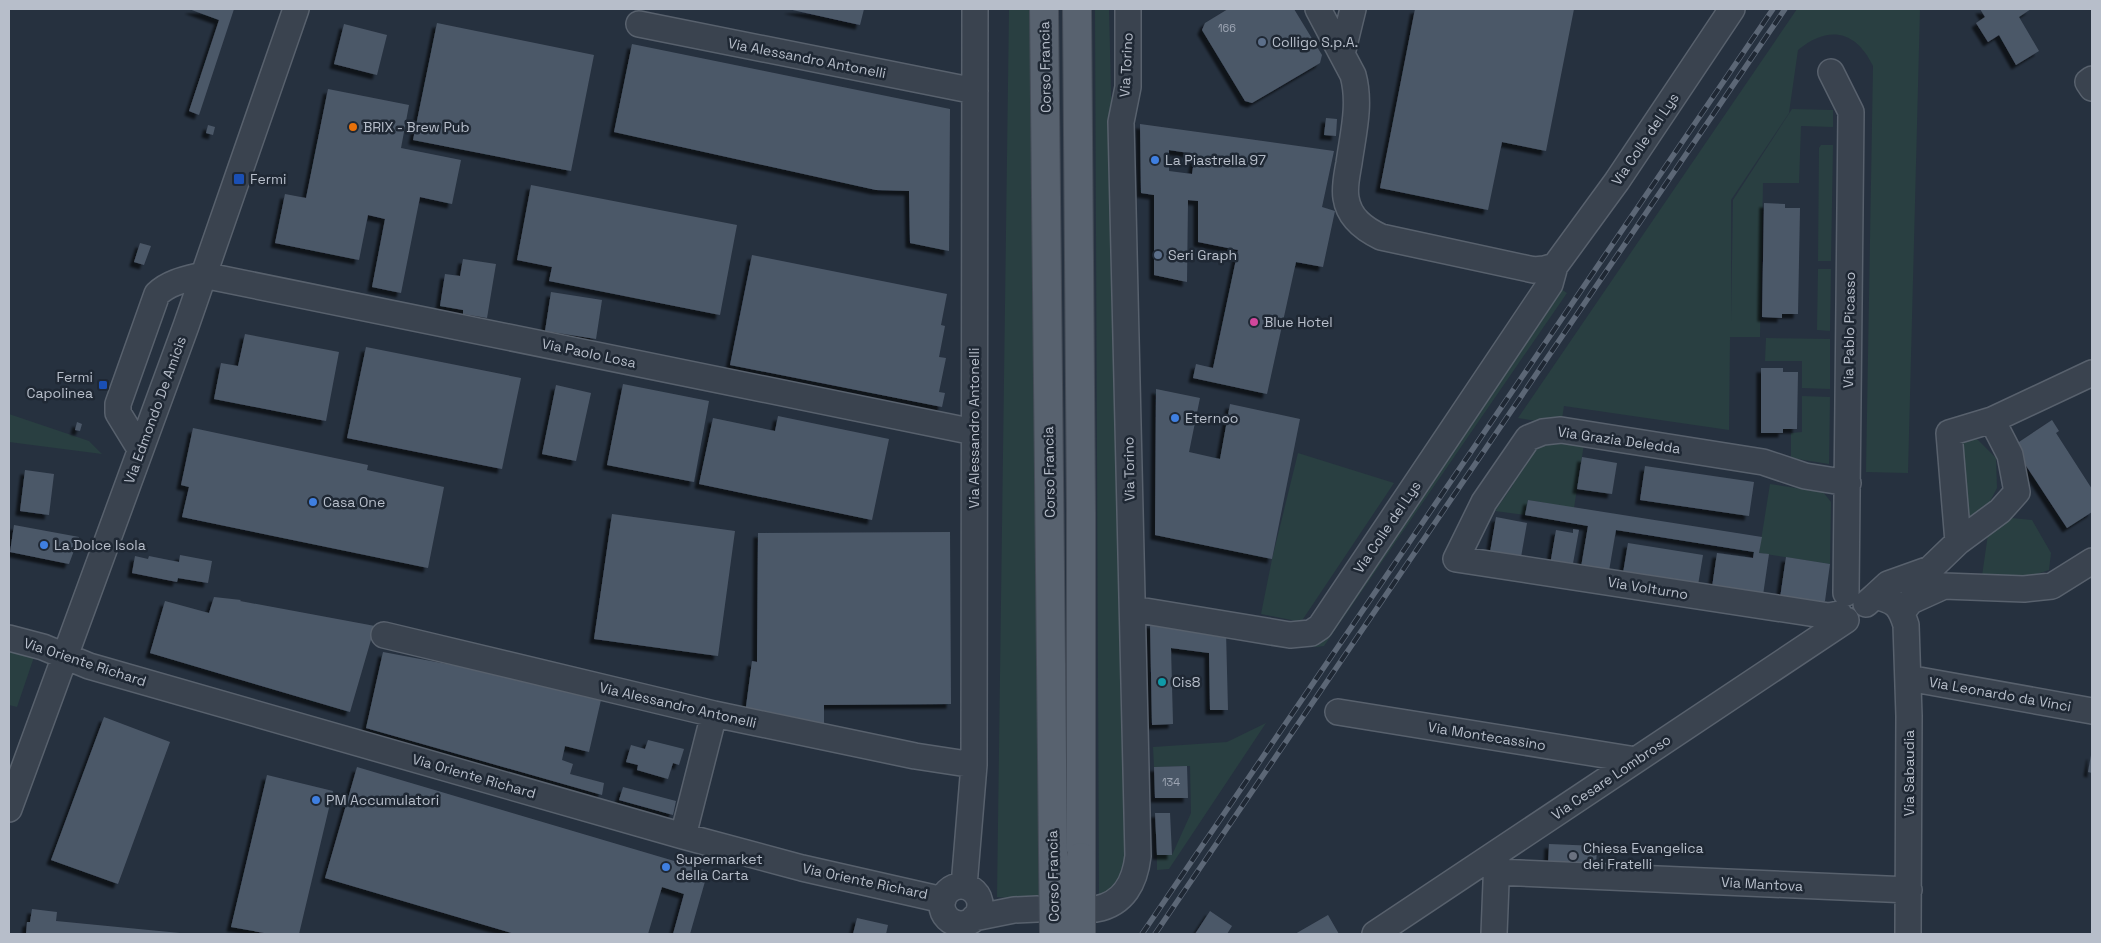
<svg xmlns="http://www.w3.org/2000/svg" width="2101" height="943" font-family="'Space Grotesk',sans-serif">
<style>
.green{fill:#293f41}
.building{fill:#4c5868;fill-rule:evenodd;filter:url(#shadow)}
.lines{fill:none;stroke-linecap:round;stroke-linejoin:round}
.minor-casing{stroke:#58616d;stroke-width:28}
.major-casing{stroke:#444c58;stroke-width:30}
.minor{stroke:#3a434f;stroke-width:25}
.major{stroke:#58626f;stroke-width:28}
.rail-casing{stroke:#5c6776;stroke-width:5.5}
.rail{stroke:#1f2834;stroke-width:4;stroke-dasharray:11;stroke-linecap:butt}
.major-bridge-casing{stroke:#444c58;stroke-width:30;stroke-linecap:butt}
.major-bridge{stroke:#58626f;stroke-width:28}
.service-dot{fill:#5c6f8a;stroke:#1f2834;stroke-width:2}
.food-dot{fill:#e8710a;stroke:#1f2834;stroke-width:2}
.shop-dot{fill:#3f7fe0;stroke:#1f2834;stroke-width:2}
.transit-dot{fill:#1a4fb4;stroke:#1f2834;stroke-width:2}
.hotel-dot{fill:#d1479c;stroke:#1f2834;stroke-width:2}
.culture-dot{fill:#0f9aa8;stroke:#1f2834;stroke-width:2}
.worship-dot{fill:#6b7280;stroke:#1f2834;stroke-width:2}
.labels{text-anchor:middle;stroke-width:5;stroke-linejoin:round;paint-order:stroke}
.number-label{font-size:11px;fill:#9ca4b2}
.poi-label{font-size:14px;fill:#b7beca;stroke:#1f2834;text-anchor:start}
.street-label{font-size:14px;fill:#b7beca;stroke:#1f2834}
</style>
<defs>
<filter id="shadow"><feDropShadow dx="-4.5" dy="4.5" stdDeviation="1" flood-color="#0009"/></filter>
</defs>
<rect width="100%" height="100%" fill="#26313f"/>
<path class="green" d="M1009 9H1031L1039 901 997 897Z
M1095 9H1109L1130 876 1099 900Z
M1797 9H1920L1908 473 1866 472 1873 66C1856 30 1828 25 1798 50L1789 113 1731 200V322L1733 200 1792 109 1833 110V127L1801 126 1799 183H1763L1760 337H1730L1729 430 1564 406 1561 425 1518 418Z
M1821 145H1833L1831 261H1818L1819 148Z
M1818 269H1831L1830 331 1817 330Z
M1561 289 1567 293 1324 646 1316 647 1290 641H1304Z
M1766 338 1830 339V389L1802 388V361H1765Z
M1802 396 1830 397 1829 464 1791 458V433L1802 432Z
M9 414 89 441 102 454 9 442Z
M1545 439 1584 444 1574 508 1528 500 1525 515 1495 511 1513 485 1507 480 1531 444Z
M1977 439 1996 458 1997 488 1983 515 1966 525 1958 441Z
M1298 453 1394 483 1301 622 1261 614 1272 559Z
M1770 484 1823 492 1831 502 1830 564 1759 553Z
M2012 518 2032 520 2051 553 2049 570 2028 577 1982 576 1988 534 1991 529Z
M9 651 34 657 17 707 9 705Z
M1266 723 1169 869 1157 870V855H1172L1191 813 1190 766 1154 767 1153 747 1227 742Z"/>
<path class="building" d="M189 9H234L199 115 189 111 219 20Z
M788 9H864L860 25Z
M1228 9H1294L1322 55 1320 63 1252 103 1245 101 1202 30 1205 23Z
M1415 9H1574L1546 151 1502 142 1488 210 1380 188Z
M1980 9H2031L2019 17 2039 51 2016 65 1999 35 1988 42 1976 23 1985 17Z
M437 23 594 55 571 171 413 140Z
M344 24 387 35 377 75 334 64Z
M632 44 950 109 949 251 910 243 909 191 876 190 614 132Z
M328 89 409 105 401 148 461 160 452 204 420 197 401 293 372 287 385 219 368 215 359 260 275 243 285 194 306 198Z
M1326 118 1337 119 1336 136 1324 135Z
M1140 124 1334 151 1322 207 1335 211 1323 267 1296 262 1267 394 1193 378 1196 364 1213 368 1238 250 1198 242V201L1188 200 1187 282 1154 275V195L1141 193ZM1169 150 1195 154 1192 174 1169 171Z
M208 125 215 127 213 135 206 133Z
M531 185 737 225 720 315 549 281 552 267 517 260Z
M1764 203 1785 204V208H1800L1798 314H1782V318L1762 317Z
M140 243 151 246 144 265 134 262Z
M752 255 947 294 941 325 945 326 939 357 946 358 939 392 945 393 942 407 730 365Z
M463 259 496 264 487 318 463 314V310L440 306 445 274 460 276Z
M551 292 602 300 596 339 545 331Z
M245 334 339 352 326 421 214 399 221 363 238 366Z
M366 347 521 378 502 469 347 438Z
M1761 368H1783V372H1798L1797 429H1783V433H1761Z
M623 384 709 401 694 482 607 465Z
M556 385 591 393 576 461 542 454Z
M1156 389 1200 398 1189 452 1220 459 1230 404 1300 419 1272 559 1155 535Z
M778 416 889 439 872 520 699 484 713 418 775 431Z
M2052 420 2059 431 2056 433 2092 489V512L2067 528 2013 446Z
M77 422 82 424 80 431 75 430Z
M193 428 368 465 367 470 444 487 428 568 182 517 189 487 181 485Z
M1582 457 1617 463 1612 494 1577 489Z
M1645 466 1754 482 1749 516 1640 500Z
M25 470 54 474 49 515 20 511Z
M1528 500 1762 537 1759 553 1769 554 1763 595 1712 587 1717 553 1753 558 1754 552 1616 530 1609 571 1581 567 1588 526 1525 515Z
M612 514 735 531 718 656 594 639Z
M1496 517 1527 523 1521 557 1490 552Z
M14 525 79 537 69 564 10 552Z
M1573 529 1579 530 1572 569 1550 565 1556 530 1573 533Z
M950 532 951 704 824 705V730L745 714 752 661 757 662 758 533Z
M1628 543 1703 555 1698 585 1623 573Z
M180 555 212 561 208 583 178 578 177 582 132 573 135 556 148 559 149 556 179 562Z
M1786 557 1830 564 1825 601 1820 604 1780 598Z
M214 597 241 600 240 601 375 626 350 712 150 653 165 601 209 613Z
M1150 623 1226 632 1228 710H1210L1209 653 1171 648 1173 724 1152 725Z
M383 652 549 683 601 696V700L589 752 565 746 562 760 573 764 570 774 604 783 602 795 366 728Z
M104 717 170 742 118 884 51 860Z
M648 740 684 749 679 765 673 763 668 779 637 770 638 765 626 762 631 745 645 749Z
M2091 755H2092V773L2088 772Z
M1187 766 1188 798H1155L1154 767Z
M357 767 708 871 690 934H673L684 894 662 887 648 934H515L325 878Z
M267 775 333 791 299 934H270L231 927Z
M623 787 676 801 673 815 619 800Z
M1155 813H1170L1172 855H1157Z
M1549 844 1597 846 1596 867 1548 865Z
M32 909 57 912 56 921 190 934H26L27 922H30Z
M1210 911 1232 926 1227 934H1195Z
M1328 915 1339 934H1295Z
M857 918 888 925 886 934H853Z"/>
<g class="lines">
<g class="minor-casing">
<path id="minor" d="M1318 9 1353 75C1361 104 1353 134 1349 163 1347 175 1344 187 1346 198 1349 218 1364 229 1381 237L1534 270 1544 269 1555 266
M639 24 975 91
M1342 54 1353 9
M1831 72 1851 112 1846 593
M2092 79 2088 82 2092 88
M140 449 118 413V404L157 294C169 282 187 279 203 275L974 432
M1958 542 2000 511 2017 492 2010 455 1992 420
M1875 596 1888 584 1930 569 1958 542 1949 433 1992 420 2092 373
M1866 604 1875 596C1895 601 1900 605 1906 625L1909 716 1908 934
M1133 609 1290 635 1311 633 1320 627 1550 284 1555 266 1617 181 1732 9
M1902 612 1911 601 1944 586 2024 589 2052 586 2092 561
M1839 614 1829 616 1456 559 1484 502 1528 438 1543 432 1561 430 1763 462 1805 476 1848 483
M384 635 714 714 915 756 974 765
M9 638 43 647 89 666 683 836 802 868 943 900
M1908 678 2092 711
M1338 712 1636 760
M9 809 186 326 296 9
M683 836 714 714
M1496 872 1909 890
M964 886 974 765 975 9
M942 905a19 19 0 1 1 38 0a19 19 0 1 1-38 0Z
M1096 909C1124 904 1135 882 1138 856L1121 122 1128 87V9
M974 918 1014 910 1037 909
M1375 934 1846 620
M1494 934 1497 857"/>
</g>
<g class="major-casing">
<path id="major" d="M1044 9 1053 852
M1077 9 1081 512V857"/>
</g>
<use href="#minor" class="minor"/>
<use href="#major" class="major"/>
<g class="rail-casing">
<path id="rail" d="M1142 934 1773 9
M1155 934 1785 9"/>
</g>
<use href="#rail" class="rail"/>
<g class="major-bridge-casing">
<path id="major-bridge" d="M1053 852 1054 934
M1081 934V857"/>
</g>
<use href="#major-bridge" class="major-bridge"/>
</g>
<g class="service-dot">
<circle cx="1262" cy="42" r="5"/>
<circle cx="1158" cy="255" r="5"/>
</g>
<circle class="food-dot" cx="353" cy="127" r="5"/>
<g class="shop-dot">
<circle cx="1155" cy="160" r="5"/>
<circle cx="1175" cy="418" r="5"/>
<circle cx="313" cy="502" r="5"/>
<circle cx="44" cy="545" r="5"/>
<circle cx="316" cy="800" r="5"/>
<circle cx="666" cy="867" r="5"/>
</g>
<g class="transit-dot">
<rect x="233" y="173" width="12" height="12" rx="2.5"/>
<rect x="98" y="380" width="10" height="10" rx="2.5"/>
</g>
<circle class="hotel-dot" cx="1254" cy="322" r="5"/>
<circle class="culture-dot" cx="1162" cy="682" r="5"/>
<circle class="worship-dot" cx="1573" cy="856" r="5"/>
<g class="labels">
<g class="number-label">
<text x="1227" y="32">166</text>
<text x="1171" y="786">134</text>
</g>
<g class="poi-label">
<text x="1272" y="47">Colligo S.p.A.</text>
<text x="363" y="132">BRIX - Brew Pub</text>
<text x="1165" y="165">La Piastrella 97</text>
<text x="250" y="184">Fermi</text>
<text x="1168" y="260">Seri Graph</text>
<text x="1264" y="327">Blue Hotel</text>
<text x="93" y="382" text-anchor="end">Fermi<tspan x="93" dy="16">Capolinea</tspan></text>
<text x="1185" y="423">Eternoo</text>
<text x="323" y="507">Casa One</text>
<text x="54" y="550">La Dolce Isola</text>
<text x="1172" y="687">Cis8</text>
<text x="326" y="805">PM Accumulatori</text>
<text x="1583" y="853">Chiesa Evangelica<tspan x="1583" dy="16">dei Fratelli</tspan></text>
<text x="676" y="864">Supermarket<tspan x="676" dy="16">della Carta</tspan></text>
</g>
<g class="street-label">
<text transform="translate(807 58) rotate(11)" y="5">Via Alessandro Antonelli</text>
<text transform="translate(1126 65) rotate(-87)" y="5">Via Torino</text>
<text transform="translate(1045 67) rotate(-91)" y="5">Corso Francia</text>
<text transform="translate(1645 139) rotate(-56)" y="5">Via Colle del Lys</text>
<text transform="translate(1849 330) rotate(-89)" y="5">Via Pablo Picasso</text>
<text transform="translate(589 353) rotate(12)" y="5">Via Paolo Losa</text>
<text transform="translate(155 410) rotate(-70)" y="5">Via Edmondo De Amicis</text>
<text transform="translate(974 428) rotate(-90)" y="5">Via Alessandro Antonelli</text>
<text transform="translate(1619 440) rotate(8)" y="5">Via Grazia Deledda</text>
<text transform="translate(1129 469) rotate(-91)" y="5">Via Torino</text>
<text transform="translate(1049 472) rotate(-91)" y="5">Corso Francia</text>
<text transform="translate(1387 527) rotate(-56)" y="5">Via Colle del Lys</text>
<text transform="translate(1648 588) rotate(9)" y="5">Via Volturno</text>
<text transform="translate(85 662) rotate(18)" y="5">Via Oriente Richard</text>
<text transform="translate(2000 694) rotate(10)" y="5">Via Leonardo da Vinci</text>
<text transform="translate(678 705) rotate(13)" y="5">Via Alessandro Antonelli</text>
<text transform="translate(1487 736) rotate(9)" y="5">Via Montecassino</text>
<text transform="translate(1909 773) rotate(-90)" y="5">Via Sabaudia</text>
<text transform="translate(474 776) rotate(16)" y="5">Via Oriente Richard</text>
<text transform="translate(1611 777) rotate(-34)" y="5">Via Cesare Lombroso</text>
<text transform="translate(1053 876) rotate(-91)" y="5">Corso Francia</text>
<text transform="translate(865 881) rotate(12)" y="5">Via Oriente Richard</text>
<text transform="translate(1762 884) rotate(3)" y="5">Via Mantova</text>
</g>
</g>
<rect width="2101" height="943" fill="none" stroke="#b7beca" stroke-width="20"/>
</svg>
